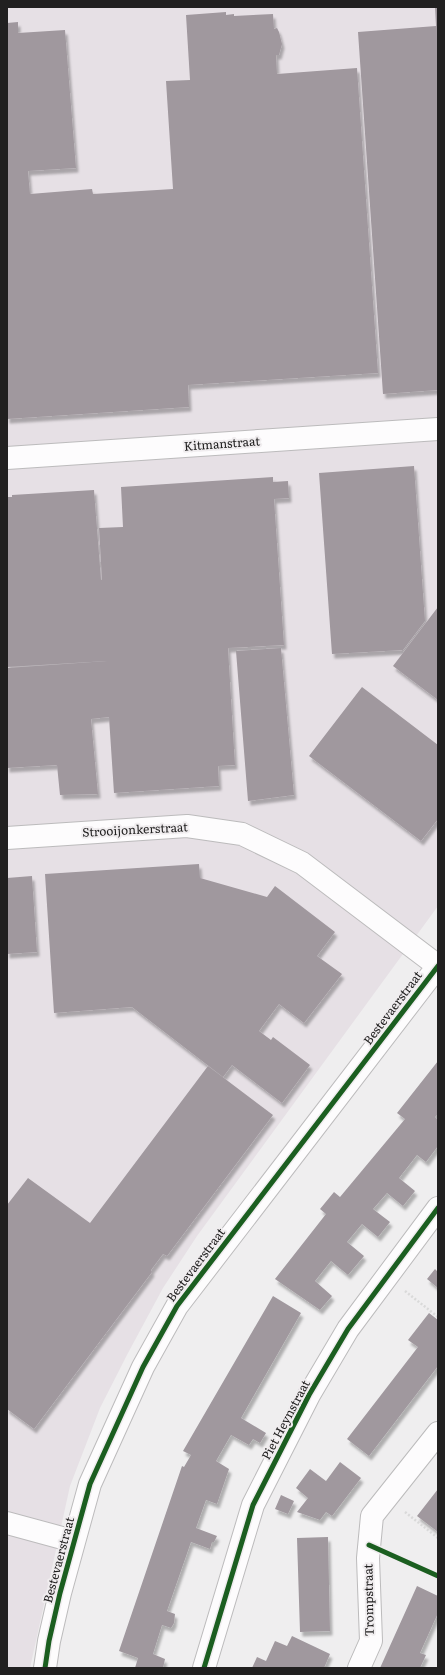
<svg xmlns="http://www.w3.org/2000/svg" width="445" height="1675" font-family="Literata,serif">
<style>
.built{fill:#e6e0e5}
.building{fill:#a0989e;filter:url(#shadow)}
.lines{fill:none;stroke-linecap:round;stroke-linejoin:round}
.minor-casing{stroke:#bcbbbc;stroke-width:24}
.path{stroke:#d9d9d9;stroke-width:2.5;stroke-dasharray:2 2;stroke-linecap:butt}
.minor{stroke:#fdfcfd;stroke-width:22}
.cycleway-casing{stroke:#f0edef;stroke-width:8}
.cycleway{stroke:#1b5e20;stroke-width:5}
.labels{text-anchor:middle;stroke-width:4;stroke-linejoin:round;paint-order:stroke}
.street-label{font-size:12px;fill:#212020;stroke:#f0edef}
</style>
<defs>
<filter id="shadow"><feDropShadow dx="2.5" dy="4.5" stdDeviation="1" flood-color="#0004"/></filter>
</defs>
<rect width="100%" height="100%" fill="#efeeef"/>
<path class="built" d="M7 7H438V906L197 1236 163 1288 128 1353 100 1408 70 1486 30 1668H7Z"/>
<path class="building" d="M435 7H438V390L383 394 358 32 436 26Z
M226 12V15L234 14V16L273 14 274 29 277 28 279 32 282 44 279 55H276L277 74 357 68 378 373 188 385 189 407 7 419V23L18 22V33L65 30 76 168 28 171 30 194 92 189 93 194 173 189 166 81 190 80 186 15Z
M414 466 425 621 403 650 332 654 319 473Z
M273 477V482L288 481 289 498 274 499 284 645 228 648 235 765 218 766 219 786 114 793 109 717 91 719 98 794 60 795 57 765 7 768V668L107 661 7 667V497H12V495L94 490 101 580H102L99 528 123 527 121 487Z
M438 607V700L393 666Z
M281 648 294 795 248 801 236 651Z
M362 687 438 745V819L421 841 309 756Z
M199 864 200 878 267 897 275 886 335 932 317 956 342 974 304 1023 279 1004 259 1031 271 1040 273 1037 310 1065 282 1103 232 1065 223 1077 132 1007 54 1013 45 874Z
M32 876 37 952 7 954V878Z
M438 1061V1114L435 1117 438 1120V1146L426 1162 417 1155 399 1178 415 1191 403 1206 387 1193 373 1209 390 1222 378 1237 362 1224 347 1242 364 1256 348 1275 331 1261 315 1281 332 1296 320 1310 275 1279 326 1214 320 1209 334 1192 340 1197 405 1119 397 1113Z
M208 1066 273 1115 167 1256 163 1254 151 1270 152 1272 34 1429 7 1409V1205L28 1178 90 1223Z
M435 1269 438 1272V1288L427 1279Z
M273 1296 301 1313 241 1418 266 1433 260 1443 253 1439 249 1445 231 1435 216 1461 229 1469 217 1504 206 1500 196 1528 217 1536 214 1542H212L210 1549 191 1542 167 1611 175 1614 174 1623 171 1628 162 1625 153 1654 165 1659 163 1668H135L138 1658 119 1651 182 1466 184 1467 191 1455 183 1451Z
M429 1313 438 1320V1366L369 1456 347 1439 418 1347 408 1340Z
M340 1462 361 1478 332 1516 326 1512 320 1520 297 1512 308 1498 296 1488 310 1469 326 1481Z
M438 1489V1532L417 1516Z
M281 1495 294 1501 288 1514 275 1509Z
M328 1537 330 1631 300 1632 297 1538Z
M417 1586 438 1596V1613L420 1653 426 1655 420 1668H380Z
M292 1636 330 1654 324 1668H252L257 1657 266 1661 275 1641 287 1646Z"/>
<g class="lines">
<g class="minor-casing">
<path id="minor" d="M7 458 438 429
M7 838 187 826 242 834 302 863 438 966
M7 1523 73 1541
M45 1668 49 1641 60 1593 90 1484 143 1367 177 1306 438 966
M204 1668 253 1505 309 1395 348 1329 438 1208
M359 1668 371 1641 368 1558 372 1516 438 1433"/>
</g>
<path class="path" d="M405 1291 438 1317
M405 1512 438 1538"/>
<use href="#minor" class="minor"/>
<g class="cycleway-casing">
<path id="cycleway" d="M369 1545 438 1576
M45 1668 49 1641 60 1593 90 1484 143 1367 177 1306 438 966
M204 1668 253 1505 309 1395 348 1329 438 1208"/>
</g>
<use href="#cycleway" class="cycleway"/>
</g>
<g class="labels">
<g class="street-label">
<text transform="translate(222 444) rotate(-4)" y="4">Kitmanstraat</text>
<text transform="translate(135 830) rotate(-3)" y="4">Strooijonkerstraat</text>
<text transform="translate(393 1008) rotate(-53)" y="4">Bestevaerstraat</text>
<text transform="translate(196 1265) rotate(-53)" y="4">Bestevaerstraat</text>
<text transform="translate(286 1420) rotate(-62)" y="4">Piet Heynstraat</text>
<text transform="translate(59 1560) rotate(-75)" y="4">Bestevaerstraat</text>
<text transform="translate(369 1600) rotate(-91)" y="4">Trompstraat</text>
</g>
</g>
<rect width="445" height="1675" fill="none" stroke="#212020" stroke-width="16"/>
</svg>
